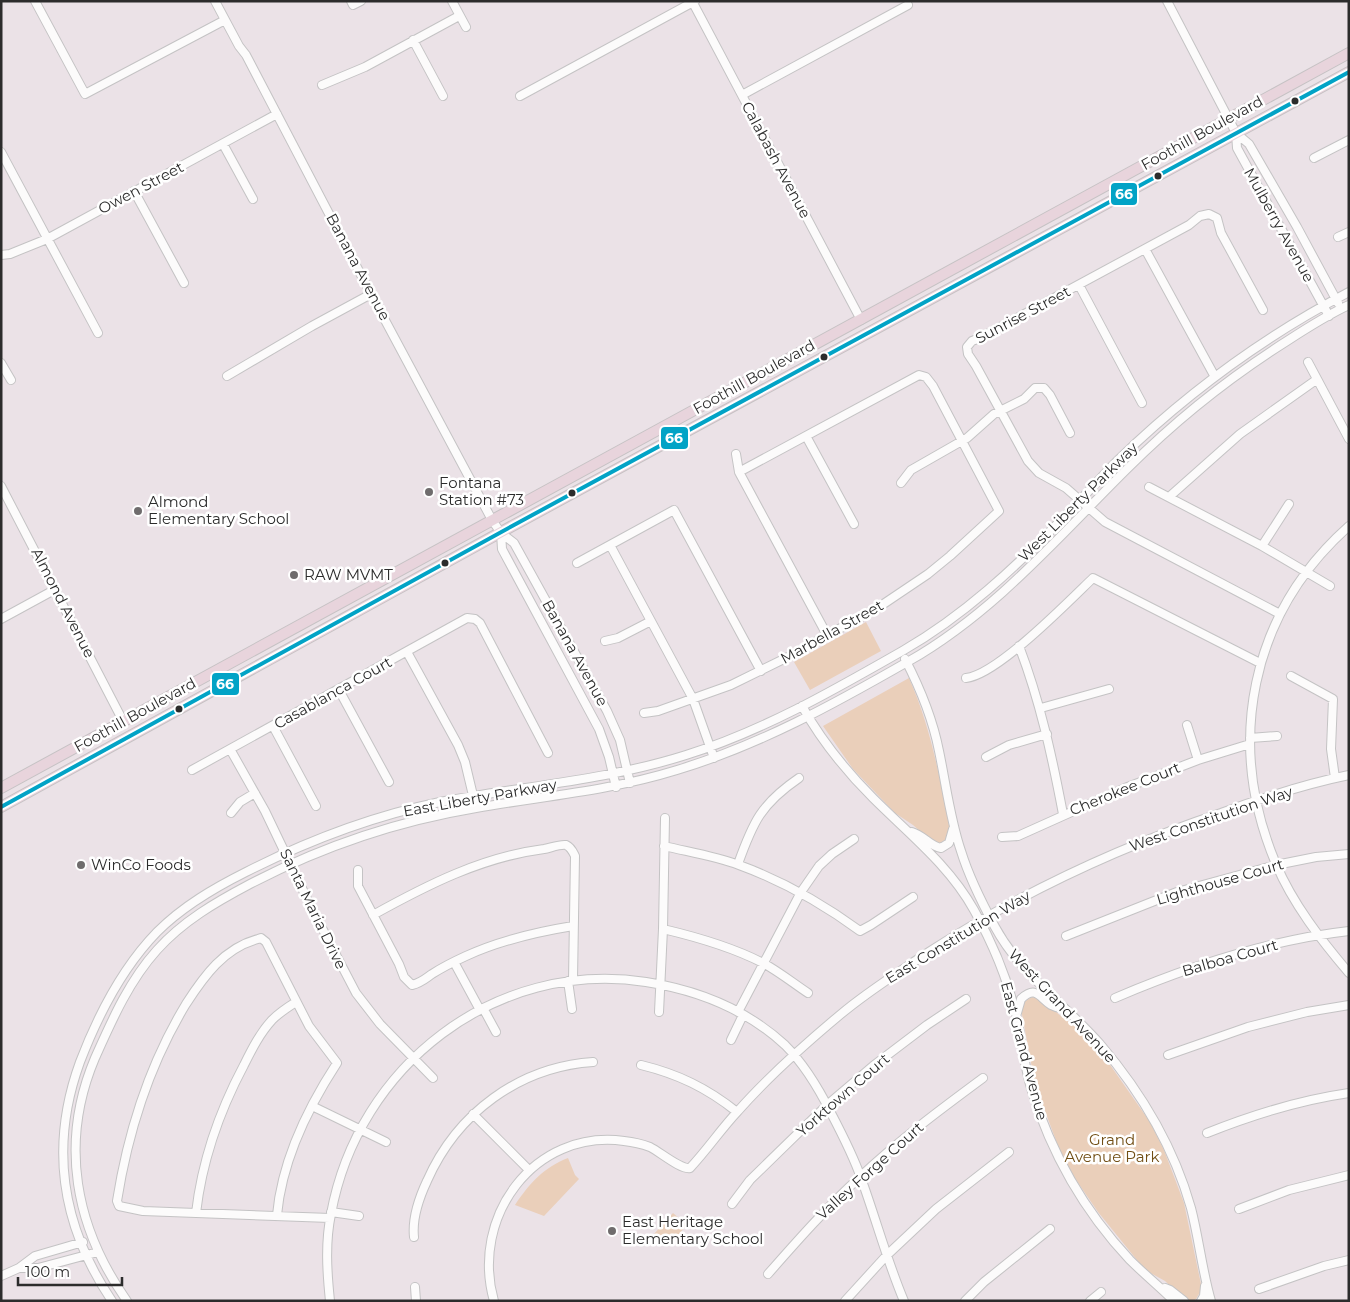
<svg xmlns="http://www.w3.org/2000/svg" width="1350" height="1302" font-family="Montserrat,sans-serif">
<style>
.green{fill:#eacfba}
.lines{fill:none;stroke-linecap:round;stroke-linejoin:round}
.minor-casing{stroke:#c4c3c4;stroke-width:10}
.major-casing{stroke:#c6c2c4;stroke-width:12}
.minor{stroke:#fcfbfb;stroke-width:8}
.major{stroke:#e8d4dc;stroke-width:10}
.bus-1-casing{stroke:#fff;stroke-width:8}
.bus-1{stroke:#02a3c6;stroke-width:4}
.bus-dot{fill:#2c2c2c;stroke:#fff;stroke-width:2}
.poi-dot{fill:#6f6c6d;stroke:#fff;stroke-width:2}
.labels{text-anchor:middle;stroke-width:5;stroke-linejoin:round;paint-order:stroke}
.street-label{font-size:15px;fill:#2c2c2c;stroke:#fff}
.poi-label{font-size:15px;fill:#2c2c2c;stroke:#fff;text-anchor:start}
.park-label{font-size:15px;fill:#714e14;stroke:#fff}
.line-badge{stroke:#fff;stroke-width:2}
.badge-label{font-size:14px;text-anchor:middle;font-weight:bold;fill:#fff}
</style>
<rect width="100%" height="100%" fill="#ebe2e7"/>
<path class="green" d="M866 622 881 651 810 690 794 662Z
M909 678C931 728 940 778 950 831L947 839 940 843 931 841 913 825 895 813 853 769 823 726Z
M1032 997 1041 999 1062 1017 1082 1031 1106 1059 1150 1122 1164 1150 1184 1203 1202 1289 1196 1299 1193 1301 1184 1299 1165 1281 1145 1270 1098 1212 1074 1177 1058 1146 1035 1084 1021 1009 1024 1002Z
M568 1158 575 1175 579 1179 544 1216 515 1205C529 1184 544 1167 568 1158Z
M673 1213 687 1225 668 1246 654 1234Z"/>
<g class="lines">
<g class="minor-casing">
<path id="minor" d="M35 1 85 94 225 20
M215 1 239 46 246 55 371 294 492 520 501 533 514 543 607 711 620 740 630 783
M351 1 353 5 361 1
M452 1 466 27
M692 1 861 320
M1167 1 1236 133 1249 144 1297 227 1338 303
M413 40 443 96
M322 85 365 67 459 16
M742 95 908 5
M520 96 695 1
M1236 133 1237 148 1329 316
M223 144 253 199
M1 152 98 333
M1314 158 1349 140
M134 191 184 283
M1338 237 1349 232
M1145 249 1215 377
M1 255 10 254 47 239 277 114
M1079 285 1142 403
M1263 310 1221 233 1217 218 1209 214 1200 216 1189 225 980 338 972 341 967 347 968 354 976 366 1028 461 1039 473 1066 488 1105 522 1280 614
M1308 362 1349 439
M1 363 11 380
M227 376 312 326 371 294
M806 436 854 524
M736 454 739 472 827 635
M901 483 911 470 967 438 994 414 1024 399 1035 388H1044L1050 395 1070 433
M1 486 123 721
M1149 487 1262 546 1330 586
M1169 497 1240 434 1316 380
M1349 526C1250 614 1225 743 1276 864 1293 904 1321 940 1349 973
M501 533 502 549 599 729 609 757 616 787
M610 545 693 699 714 758
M1262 546 1289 504
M577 563 674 510 761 671
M1 619 56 589
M605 641 618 638 651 621
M1019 646C1040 701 1052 756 1063 814
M407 652 458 745 465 762 476 808
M905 659C920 688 933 720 939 751 946 784 950 819 961 851 969 877 982 903 995 927 1021 975 1065 1004 1100 1044 1141 1092 1174 1148 1191 1208 1199 1239 1202 1270 1211 1301
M1291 676 1333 699 1331 749 1335 778
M966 678C997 675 1069 601 1093 578L1260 663
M339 690 389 782
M802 706C821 740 846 771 873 798 909 834 949 865 974 910 992 942 1007 978 1016 1014 1022 1039 1024 1065 1031 1088 1051 1153 1084 1211 1130 1260 1144 1274 1160 1287 1174 1301
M1041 708 1109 689
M644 713 658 711 731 685 790 656 879 607 928 574 950 556 999 511 933 386 926 377 919 375 739 472
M1187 725 1198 760
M273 726 316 806
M1250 738 1277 736
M230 749 265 811 310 905 356 993 380 1024 433 1078
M986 757 1009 745 1047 734
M192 770 467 618 475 619 480 623 548 753
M231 813 240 802 255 793
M912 832C923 835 930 846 941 848L949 843 953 829
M1002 837 1018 836 1125 788 1198 760 1250 744
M664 846C689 852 715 856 739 865 783 881 823 904 860 931L871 925 913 897
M738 864C753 822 761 804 799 778
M358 870V886L399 964 404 977 412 985C421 983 425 979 432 974 443 967 455 961 466 956 501 940 536 932 573 926
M373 915C427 885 482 857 544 849 550 848 560 844 566 845 571 847 573 852 575 856L573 980
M663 929C697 937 732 947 763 963 778 971 793 983 808 993
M1066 936 1177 892 1276 865 1316 857 1349 854
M454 962 480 1010
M568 981 572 1009
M1115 998C1190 966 1268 940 1349 931
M483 1008 496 1032
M659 1012 663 929 665 818
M738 1012 801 892 819 866 832 854 854 839
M1017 1013 1021 999C1036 985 1039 997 1051 1005 1055 1007 1059 1008 1063 1009
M731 1040 743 1015
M1168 1055 1248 1027 1307 1012 1349 1005
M641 1065C678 1074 707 1088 737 1112
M312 1106 386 1142
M473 1114 529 1170
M1207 1133C1252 1115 1300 1100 1349 1093
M732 1204 750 1180 827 1105 873 1066 927 1025 966 999
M1239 1209 1289 1190 1349 1175
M331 1212 359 1216
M196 1213C202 1161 219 1112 244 1065 252 1049 260 1033 272 1020 279 1013 288 1007 296 1002
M277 1215C282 1160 307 1109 337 1063L309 1026 266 942 261 938 258 939C224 948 204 976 186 1004 149 1065 128 1132 117 1201L119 1206 143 1211 330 1218
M414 1237C412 1218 419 1198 427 1181 457 1113 519 1067 593 1062
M19 1268H38L98 1252
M768 1274C797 1241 827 1207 860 1177 898 1141 941 1109 983 1078
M1 1276 19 1268 35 1256 83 1242
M415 1287 416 1301
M1165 1288 1170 1290 1184 1301
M1259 1289 1324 1266 1349 1260
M112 1301C62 1227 49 1147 80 1062 98 1015 122 968 157 932 183 906 214 888 246 872 307 841 373 816 440 802 523 786 604 781 686 755 763 731 834 690 904 650 963 616 1015 568 1062 519 1081 500 1099 479 1118 460 1187 393 1263 337 1349 292
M127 1301C75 1227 59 1143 95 1058 112 1020 129 981 157 950 183 921 216 902 250 884 321 847 398 821 476 808 545 796 609 791 677 770 760 745 834 704 909 661 995 612 1059 536 1128 468 1176 420 1230 377 1287 341 1307 328 1327 315 1349 305
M330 1301C327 1272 325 1243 331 1214 358 1066 495 959 646 982 697 990 747 1010 785 1045 804 1064 819 1089 831 1113 842 1134 853 1155 861 1178 876 1219 887 1261 904 1301
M494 1301C470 1217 534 1129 624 1141 633 1142 642 1144 650 1147 660 1152 681 1170 690 1168 707 1150 721 1129 738 1111 769 1076 805 1044 841 1014 867 992 896 974 924 955 1017 895 1116 848 1221 813 1262 798 1305 784 1349 775
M845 1301 886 1256 936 1209 1009 1152
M965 1301 984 1282 1050 1229
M1090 1301 1101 1292
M1201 1301 1204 1296 1205 1286"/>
</g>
<g class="major-casing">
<path id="major" d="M1 788 1349 53
M1 807 514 525 1349 72"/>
</g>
<use href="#minor" class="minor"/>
<use href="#major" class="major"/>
<g class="bus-1-casing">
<path id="bus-1" d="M1 807 514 525 1349 72"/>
</g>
<use href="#bus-1" class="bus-1"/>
</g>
<g class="bus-dot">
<circle cx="1295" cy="101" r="4.5"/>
<circle cx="1158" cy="176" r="4.5"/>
<circle cx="824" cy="357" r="4.5"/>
<circle cx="572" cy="493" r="4.5"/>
<circle cx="445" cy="563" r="4.5"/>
<circle cx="179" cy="709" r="4.5"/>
</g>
<g class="poi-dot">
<circle cx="429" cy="492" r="5"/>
<circle cx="138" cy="511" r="5"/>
<circle cx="294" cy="575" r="5"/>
<circle cx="81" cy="865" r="5"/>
<circle cx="612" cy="1231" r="5"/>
</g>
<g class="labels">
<g class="street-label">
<text transform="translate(1202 133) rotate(-29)" y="5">Foothill Boulevard</text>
<text transform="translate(776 160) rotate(62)" y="5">Calabash Avenue</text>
<text transform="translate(141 188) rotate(-28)" y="5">Owen Street</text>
<text transform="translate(1279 225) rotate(61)" y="5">Mulberry Avenue</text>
<text transform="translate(358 267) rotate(62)" y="5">Banana Avenue</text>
<text transform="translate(1023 315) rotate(-28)" y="5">Sunrise Street</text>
<text transform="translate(754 377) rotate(-29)" y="5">Foothill Boulevard</text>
<text transform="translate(1078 502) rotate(-45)" y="5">West Liberty Parkway</text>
<text transform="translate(63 603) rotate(63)" y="5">Almond Avenue</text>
<text transform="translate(832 632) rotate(-29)" y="5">Marbella Street</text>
<text transform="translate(575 653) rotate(61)" y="5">Banana Avenue</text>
<text transform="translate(333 693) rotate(-29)" y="5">Casablanca Court</text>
<text transform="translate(135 715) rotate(-29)" y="5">Foothill Boulevard</text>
<text transform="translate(1125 789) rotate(-22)" y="5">Cherokee Court</text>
<text transform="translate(480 798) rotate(-10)" y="5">East Liberty Parkway</text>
<text transform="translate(1211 819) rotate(-19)" y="5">West Constitution Way</text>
<text transform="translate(1220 882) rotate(-16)" y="5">Lighthouse Court</text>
<text transform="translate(313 909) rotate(64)" y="5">Santa Maria Drive</text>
<text transform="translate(958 937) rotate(-31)" y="5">East Constitution Way</text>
<text transform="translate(1230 958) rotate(-16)" y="5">Balboa Court</text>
<text transform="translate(1062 1006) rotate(47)" y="5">West Grand Avenue</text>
<text transform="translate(1024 1051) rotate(75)" y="5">East Grand Avenue</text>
<text transform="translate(843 1095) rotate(-41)" y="5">Yorktown Court</text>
<text transform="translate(870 1171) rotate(-42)" y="5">Valley Forge Court</text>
</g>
<g class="poi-label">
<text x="439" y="488">Fontana<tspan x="439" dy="17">Station #73</tspan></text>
<text x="148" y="507">Almond<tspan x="148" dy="17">Elementary School</tspan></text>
<text x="304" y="580">RAW MVMT</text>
<text x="91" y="870">WinCo Foods</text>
<text x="622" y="1227">East Heritage<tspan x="622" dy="17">Elementary School</tspan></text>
</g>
<g class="park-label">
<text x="1112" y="1145">Grand<tspan x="1112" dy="17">Avenue Park</tspan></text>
</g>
</g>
<g class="line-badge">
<rect x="1110" y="182" width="28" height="24" rx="5" fill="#02a3c6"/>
<rect x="660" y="426" width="29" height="24" rx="5" fill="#02a3c6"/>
<rect x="211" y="672" width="29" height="24" rx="5" fill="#02a3c6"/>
</g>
<g class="badge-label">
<text x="1124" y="199">66</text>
<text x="674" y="443">66</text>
<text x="225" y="689">66</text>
</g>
<rect width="1350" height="1302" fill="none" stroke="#2c2c2c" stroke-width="5"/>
<path d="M18 1277v8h104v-8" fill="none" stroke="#2c2c2c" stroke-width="2.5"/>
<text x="25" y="1277" font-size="15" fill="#2c2c2c" stroke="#ffffff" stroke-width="4" paint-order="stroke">100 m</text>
</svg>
